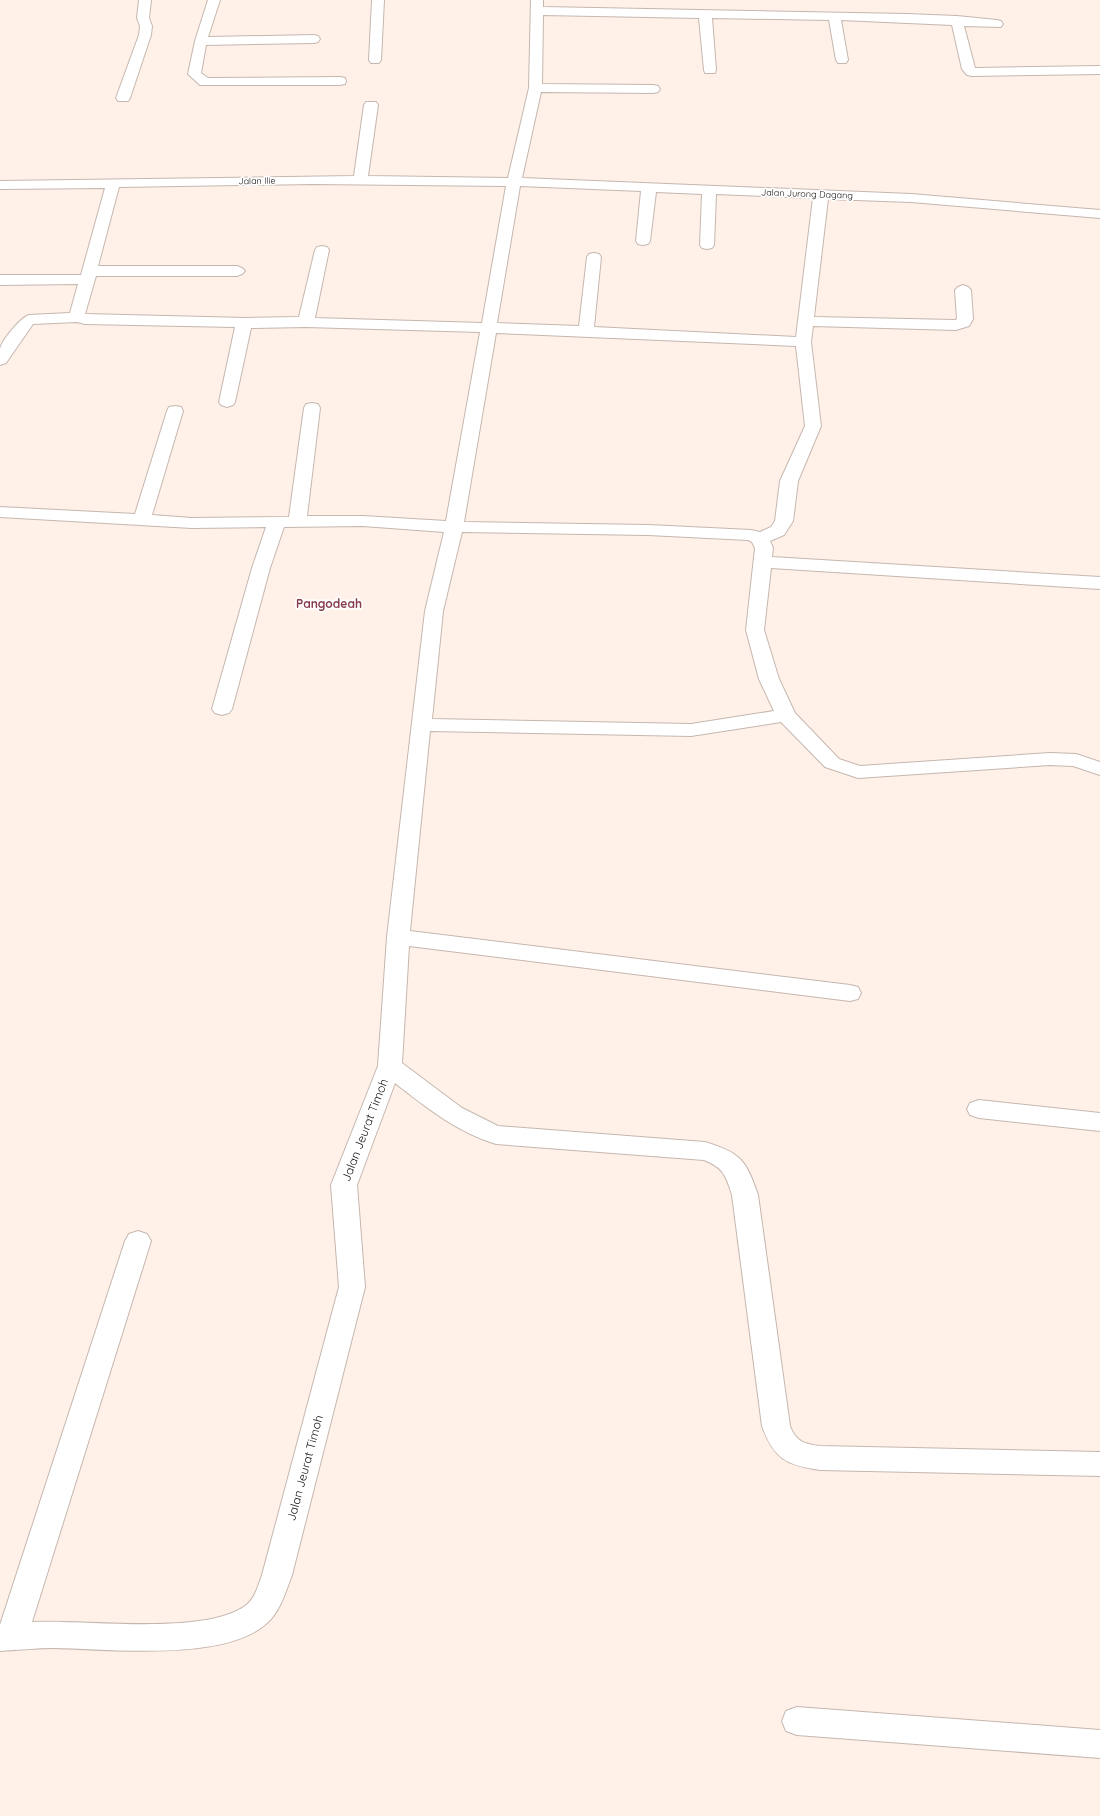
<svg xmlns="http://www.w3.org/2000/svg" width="1100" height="1816" font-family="Quicksand,sans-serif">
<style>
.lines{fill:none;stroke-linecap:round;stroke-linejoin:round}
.minor-casing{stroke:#c5b7af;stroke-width:2}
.minor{fill:#fff;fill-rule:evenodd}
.labels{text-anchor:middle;stroke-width:3.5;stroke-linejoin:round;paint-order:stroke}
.far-street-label{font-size:9px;fill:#14100d;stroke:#fff}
.quarter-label{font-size:12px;font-weight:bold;fill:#853c48;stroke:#fff}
.near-street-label{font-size:12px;fill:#14100d;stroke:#fff}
</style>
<rect width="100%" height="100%" fill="#fff1e8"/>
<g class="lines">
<g class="minor-casing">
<path id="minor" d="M139 0H151L149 18 152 26 151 35 130 98 128 101H118L116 98 139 35 140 26 137 18Z
M208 0H220L208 37 314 35 318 36 320 39 318 42 314 43 206 45 201 73 208 78 340 77 345 78 346 81 345 84 340 85H200L188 74 195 41Z
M372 0H384L381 60 379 63H371L369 60Z
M531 0H543V7L906 14 957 16 997 20 1001 21 1003 24 1001 27 964 26 975 68 1100 66V74L972 76 967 75 962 69 952 25 841 20 848 60 846 63H838L836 60 829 20 712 18 716 70 715 73H705L704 70 699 18 543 15 542 84 653 85 658 86 660 89 658 92 653 93 541 92 522 178 911 194 1100 210V218L911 202 828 199 814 317 955 320 957 319 955 290 958 287 963 285 968 287 971 290 973 319 969 326 956 330 813 326 811 342 821 426 798 481 793 521 784 535 770 541 773 548 772 557 1100 577V589L771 568 764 630 779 679 795 713 839 759 860 766 1050 753 1076 754 1100 762V775L1073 766 1050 765 858 778 825 767 781 722 691 736 430 731 410 931 850 985 858 987 861 993 858 999 850 1001 409 946 402 1063 462 1108 498 1126 705 1142C741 1153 746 1160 758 1195L790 1426C796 1442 805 1444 820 1446L1100 1452V1476L820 1470C786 1465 774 1459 762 1426L732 1195C726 1176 724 1168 704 1160L496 1144C457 1132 427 1108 395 1083L357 1185 365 1287 292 1575C286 1591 280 1612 267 1623 225 1662 109 1649 54 1648 36 1648 18 1650 0 1651V1625L125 1241 129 1234 138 1231 147 1234 151 1241 32 1622C85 1619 202 1636 245 1606 255 1599 258 1586 262 1575L339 1287 331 1185 378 1066 387 937 425 611 444 532 363 526 284 527 270 568 232 709 229 713 222 715 215 713 212 709 252 568 266 527 192 528 0 517V507L135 514 167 411 169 407 175 406 181 407 183 411 152 515 192 518 289 517 304 408 306 404 312 403 318 404 320 408 307 516H363L446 521 480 332 306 327 251 328 235 402 233 405 227 407 221 405 219 402 235 327 85 324 77 322 33 324 6 363 0 365C0 360 0 353 0 349 2 340 20 318 29 315L70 313 78 284 0 285V275H81L105 188 0 189V181L354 176 364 105 366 102H376L378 105 368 176 508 178 529 88ZM312 184 506 186 482 323 315 318 329 250 327 247 322 246 317 247 315 250 299 317 246 318 85 314 96 276H237L242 274 245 271 242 268 237 266H98L119 187ZM520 186 641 191 636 241 638 244 643 245 648 244 650 241 656 192 702 194 700 245 702 248 707 249 712 248 714 245 716 194 813 198 796 337 594 327 601 257 599 254 594 253 589 254 587 257 579 326 497 323ZM496 333 796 346 805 426 780 481 775 521 771 527 760 532 751 530 648 525 464 522ZM462 532 648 535 748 540 752 542 755 548 746 630 759 679 774 711 691 724 432 719 443 611Z
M979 1100 1100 1113V1131L979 1118 970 1115 967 1109 970 1103Z
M797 1707 1100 1730V1758L797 1735 786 1731 782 1721 786 1711Z"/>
</g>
<use href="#minor" class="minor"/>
</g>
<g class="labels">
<g class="far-street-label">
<text transform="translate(257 181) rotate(-1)" y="3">Jalan Ilie</text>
<text transform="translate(807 194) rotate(2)" y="3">Jalan Jurong Dagang</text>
</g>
<g class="quarter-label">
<text x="329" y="608">Pangodeah</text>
</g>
<g class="near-street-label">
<text transform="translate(365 1130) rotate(-69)" y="4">Jalan Jeurat Timoh</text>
<text transform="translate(305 1468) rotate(-75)" y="4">Jalan Jeurat Timoh</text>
</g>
</g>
</svg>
